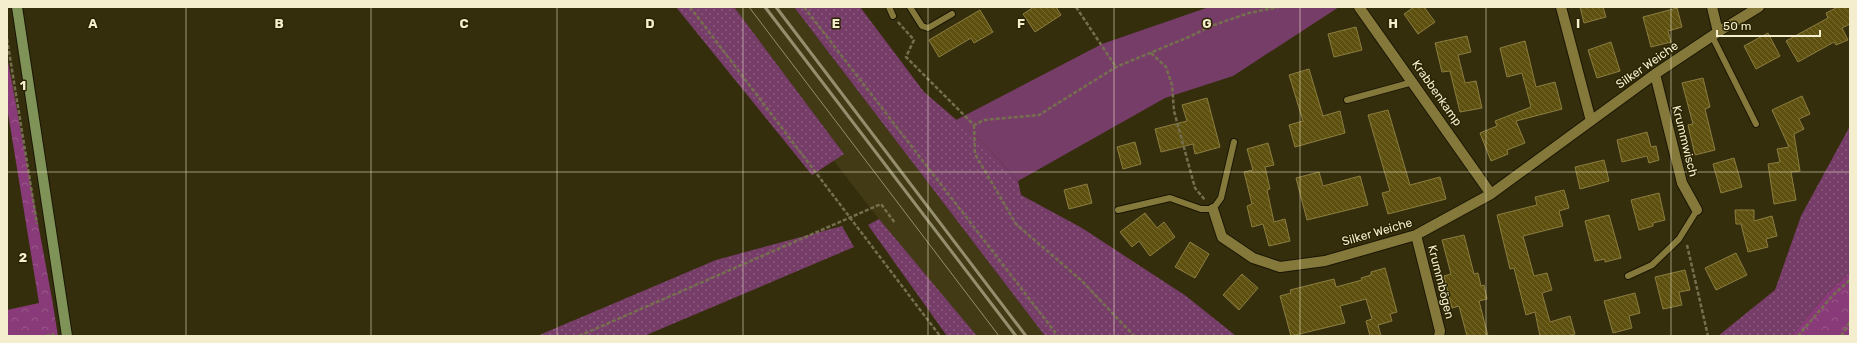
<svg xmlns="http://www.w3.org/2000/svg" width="1857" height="343" font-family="Rubik,sans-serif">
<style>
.built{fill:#423a14}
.grass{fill:url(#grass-dots)}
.forest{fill:url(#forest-crowns)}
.green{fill:#773d69}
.building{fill:url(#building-back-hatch);stroke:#8b7d40}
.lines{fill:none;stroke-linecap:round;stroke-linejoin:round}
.lane-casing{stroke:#1a1604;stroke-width:8}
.street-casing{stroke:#1a1604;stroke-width:12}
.secondary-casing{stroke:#1a1604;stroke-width:12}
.path{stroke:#756f4e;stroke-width:2.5;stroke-dasharray:4 2;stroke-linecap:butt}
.lane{stroke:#85783b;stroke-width:6}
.street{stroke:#85783b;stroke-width:10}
.secondary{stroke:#7f9358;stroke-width:10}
.tram{stroke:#958e6e;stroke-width:1}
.rail{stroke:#958e6e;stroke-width:3}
.grid{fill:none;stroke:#f4eecf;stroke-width:1;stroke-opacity:0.55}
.labels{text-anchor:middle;stroke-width:3;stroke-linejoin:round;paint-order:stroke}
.street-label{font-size:12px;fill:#f4eecf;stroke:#2b2403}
.grid-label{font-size:13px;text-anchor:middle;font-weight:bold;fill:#f4eecf;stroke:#2b2403;stroke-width:3;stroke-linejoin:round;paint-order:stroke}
</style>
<defs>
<pattern id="grass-dots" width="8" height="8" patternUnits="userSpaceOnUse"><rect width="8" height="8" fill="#773d69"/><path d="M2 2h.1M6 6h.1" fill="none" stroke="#8b597d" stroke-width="1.8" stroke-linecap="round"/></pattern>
<pattern id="forest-crowns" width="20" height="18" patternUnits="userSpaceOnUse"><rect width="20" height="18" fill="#893a78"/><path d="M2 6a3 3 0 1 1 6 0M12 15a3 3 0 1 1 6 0" fill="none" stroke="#9a578a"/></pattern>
<pattern id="building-back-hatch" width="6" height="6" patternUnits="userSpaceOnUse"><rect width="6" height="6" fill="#5e510f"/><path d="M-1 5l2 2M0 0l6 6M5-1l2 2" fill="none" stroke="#766a31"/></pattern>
</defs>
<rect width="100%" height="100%" fill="#352e0d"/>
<path class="built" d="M734 7H794L1045 336H977L879 219 833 160 844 154Z"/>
<path class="grass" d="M676 7H734L844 154 812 175Z
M794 7H860L924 92 980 140 1018 181 1021 195 1082 228 1186 296 1236 336H1045Z
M1850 126V272L1828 292 1791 336H1718L1775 290 1801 216Z
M879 219 977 336H947L868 225Z
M842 226 854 247 644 336H537L716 260Z"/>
<path class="forest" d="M7 56 52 299 58 336H7V310L39 303 7 107Z
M1850 272V336H1791L1828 292Z"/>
<path class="green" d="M1209 7H1339L1233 76 1165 98 1018 181 980 140 956 120 1102 44Z"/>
<path class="building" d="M1034 7H1056L1061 15 1035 32 1023 14Z
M1414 7H1424L1435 22 1418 34 1404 14Z
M1580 7H1603L1606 17 1584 23Z
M1838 7H1850V24L1842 28 1848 40 1836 45 1834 42 1798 62 1786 41 1828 18 1826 13Z
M1677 8 1682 27 1668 31 1671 42 1651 47 1643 17Z
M980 10 993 32 974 43 971 38 939 57 929 40Z
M1356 27 1362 50 1334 57 1328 34Z
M1768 33 1780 56 1756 69 1744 46Z
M1467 36 1471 52 1458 55 1465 83 1476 81 1482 108 1460 112 1450 71 1442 72 1435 43Z
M1525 41 1536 87 1555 82 1562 109 1516 121 1525 143 1507 150 1508 154 1491 161 1480 133 1497 126 1495 121 1531 107 1522 73 1507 77 1500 48Z
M1611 42 1620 71 1597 78 1588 50Z
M1309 69 1323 116 1340 111 1345 133 1295 147 1289 125 1303 121 1289 75Z
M1703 78 1710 107 1705 109 1715 150 1695 155 1688 125 1693 124 1682 83Z
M1802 96 1810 114 1799 119 1804 129 1794 134 1800 171 1791 172 1796 200 1774 204 1768 164 1780 162 1777 149 1789 147 1772 110Z
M1207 98 1220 147 1195 154 1193 144 1161 152 1155 129 1187 121 1182 105Z
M1388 110 1410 185 1440 177 1446 199 1388 214 1382 193 1390 191 1368 115Z
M1647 132 1651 147 1656 146 1659 160 1649 163 1647 156 1622 162 1617 140Z
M1135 142 1141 164 1123 169 1117 147Z
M1268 143 1274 165 1265 167 1270 189 1267 190 1274 222 1285 219 1290 241 1269 246 1263 224 1252 227 1247 206 1252 204 1244 172 1253 170 1247 149Z
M1734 158 1742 187 1721 193 1713 164Z
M1604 160 1609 181 1580 189 1575 167Z
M1319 172 1323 186 1360 176 1368 205 1307 220 1296 178Z
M1087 184 1092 203 1069 209 1064 190Z
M1564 190 1569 208 1559 211 1563 226 1523 236 1534 276 1547 273 1552 290 1542 293 1550 322 1570 316 1575 334 1567 336H1540L1535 312 1526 315 1514 268 1510 269 1497 215 1537 205 1535 197Z
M1659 193 1665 220 1653 223V226L1639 230 1631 200Z
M1735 210H1754V221L1772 216 1777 236 1766 239 1768 247 1748 252 1741 224H1736Z
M1145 213 1157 228 1164 222 1175 237 1150 256 1139 241 1132 247 1120 232Z
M1609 215 1621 258 1605 262V259L1595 261 1585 221Z
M1464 235 1474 274 1478 273 1481 286 1484 285 1487 299 1479 301 1488 336H1467L1459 306 1452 308 1444 276 1451 274 1442 240Z
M1190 242 1209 254 1195 278 1175 267Z
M1736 253 1747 275 1716 290 1705 268Z
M1385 268 1397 312 1390 314 1392 321 1378 325 1381 336H1370L1366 321 1372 319 1366 299 1340 306 1345 323 1291 336 1280 296 1291 293 1290 290 1334 279 1336 287 1362 280 1361 278 1371 275V272Z
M1685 270 1690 290 1679 292 1682 305 1663 309 1655 277Z
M1242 274 1258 288 1239 310 1223 295Z
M1635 293 1640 313 1629 316 1632 328 1613 333 1604 301Z"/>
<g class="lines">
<g class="lane-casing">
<path id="lane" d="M889 7 893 16
M910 7 922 26 928 28 952 14
M1712 36 1756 124
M1347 100 1413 82
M1118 210 1170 198 1201 209H1213L1221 198 1234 142
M1628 276 1652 265 1679 239 1697 210"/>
</g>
<g class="street-casing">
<path id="street" d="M1359 7 1491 194
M1561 7 1591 121
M1712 7 1718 32
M1655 74 1682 183 1697 210
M1213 209 1222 237 1253 258 1280 267 1325 261 1416 235 1491 194 1655 74 1718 32 1759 7
M1416 235 1440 331 1439 336"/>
</g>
<g class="secondary-casing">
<path id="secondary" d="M17 7 67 336"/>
</g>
<path class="path" d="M690 7 940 336
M804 7 1058 336
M1076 7 1116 67
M898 22 914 40 906 57 974 125 984 120 1039 115 1116 67 1191 36 1211 26 1249 13 1279 7
M7 39 37 224
M1151 53 1166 67 1172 85 1174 111 1195 188 1205 200
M974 125 975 154 1016 224 1082 281 1134 336
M1687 245 1708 336
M46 336 54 334
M579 336 881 204 895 223
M1798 336 1833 295 1850 280
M1841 336 1850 322"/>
<use href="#lane" class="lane"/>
<use href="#street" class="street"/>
<use href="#secondary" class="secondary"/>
<path class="tram" d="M749 7 999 336"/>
<path class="rail" d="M765 7 1016 336
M776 7 1026 336"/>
</g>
<path class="grid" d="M186 7V336M371 7V336M557 7V336M743 7V336M928 7V336M1114 7V336M1300 7V336M1486 7V336M1671 7V336M7 172H1850"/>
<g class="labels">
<g class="street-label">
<text transform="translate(1647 65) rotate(-35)" y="4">Silker Weiche</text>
<text transform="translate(1437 93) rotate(55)" y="4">Krabbenkamp</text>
<text transform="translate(1685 141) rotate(76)" y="4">Krummwisch</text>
<text transform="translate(1377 232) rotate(-16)" y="4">Silker Weiche</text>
<text transform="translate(1441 282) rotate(76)" y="4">Krummbögen</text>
</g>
</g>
<g class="grid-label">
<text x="93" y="28">A</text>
<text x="279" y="28">B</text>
<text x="464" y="28">C</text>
<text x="650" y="28">D</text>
<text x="836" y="28">E</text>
<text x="1021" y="28">F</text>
<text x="1207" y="28">G</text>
<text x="1393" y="28">H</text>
<text x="1578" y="28">I</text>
<text x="23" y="90">1</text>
<text x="23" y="262">2</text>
</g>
<rect width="1857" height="343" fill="none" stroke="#f4eecf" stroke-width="16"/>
<path d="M1717 30v6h103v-6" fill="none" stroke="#f4eecf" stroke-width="2"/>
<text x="1723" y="30" font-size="12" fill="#f4eecf" stroke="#2b2403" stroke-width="3" paint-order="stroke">50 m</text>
</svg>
